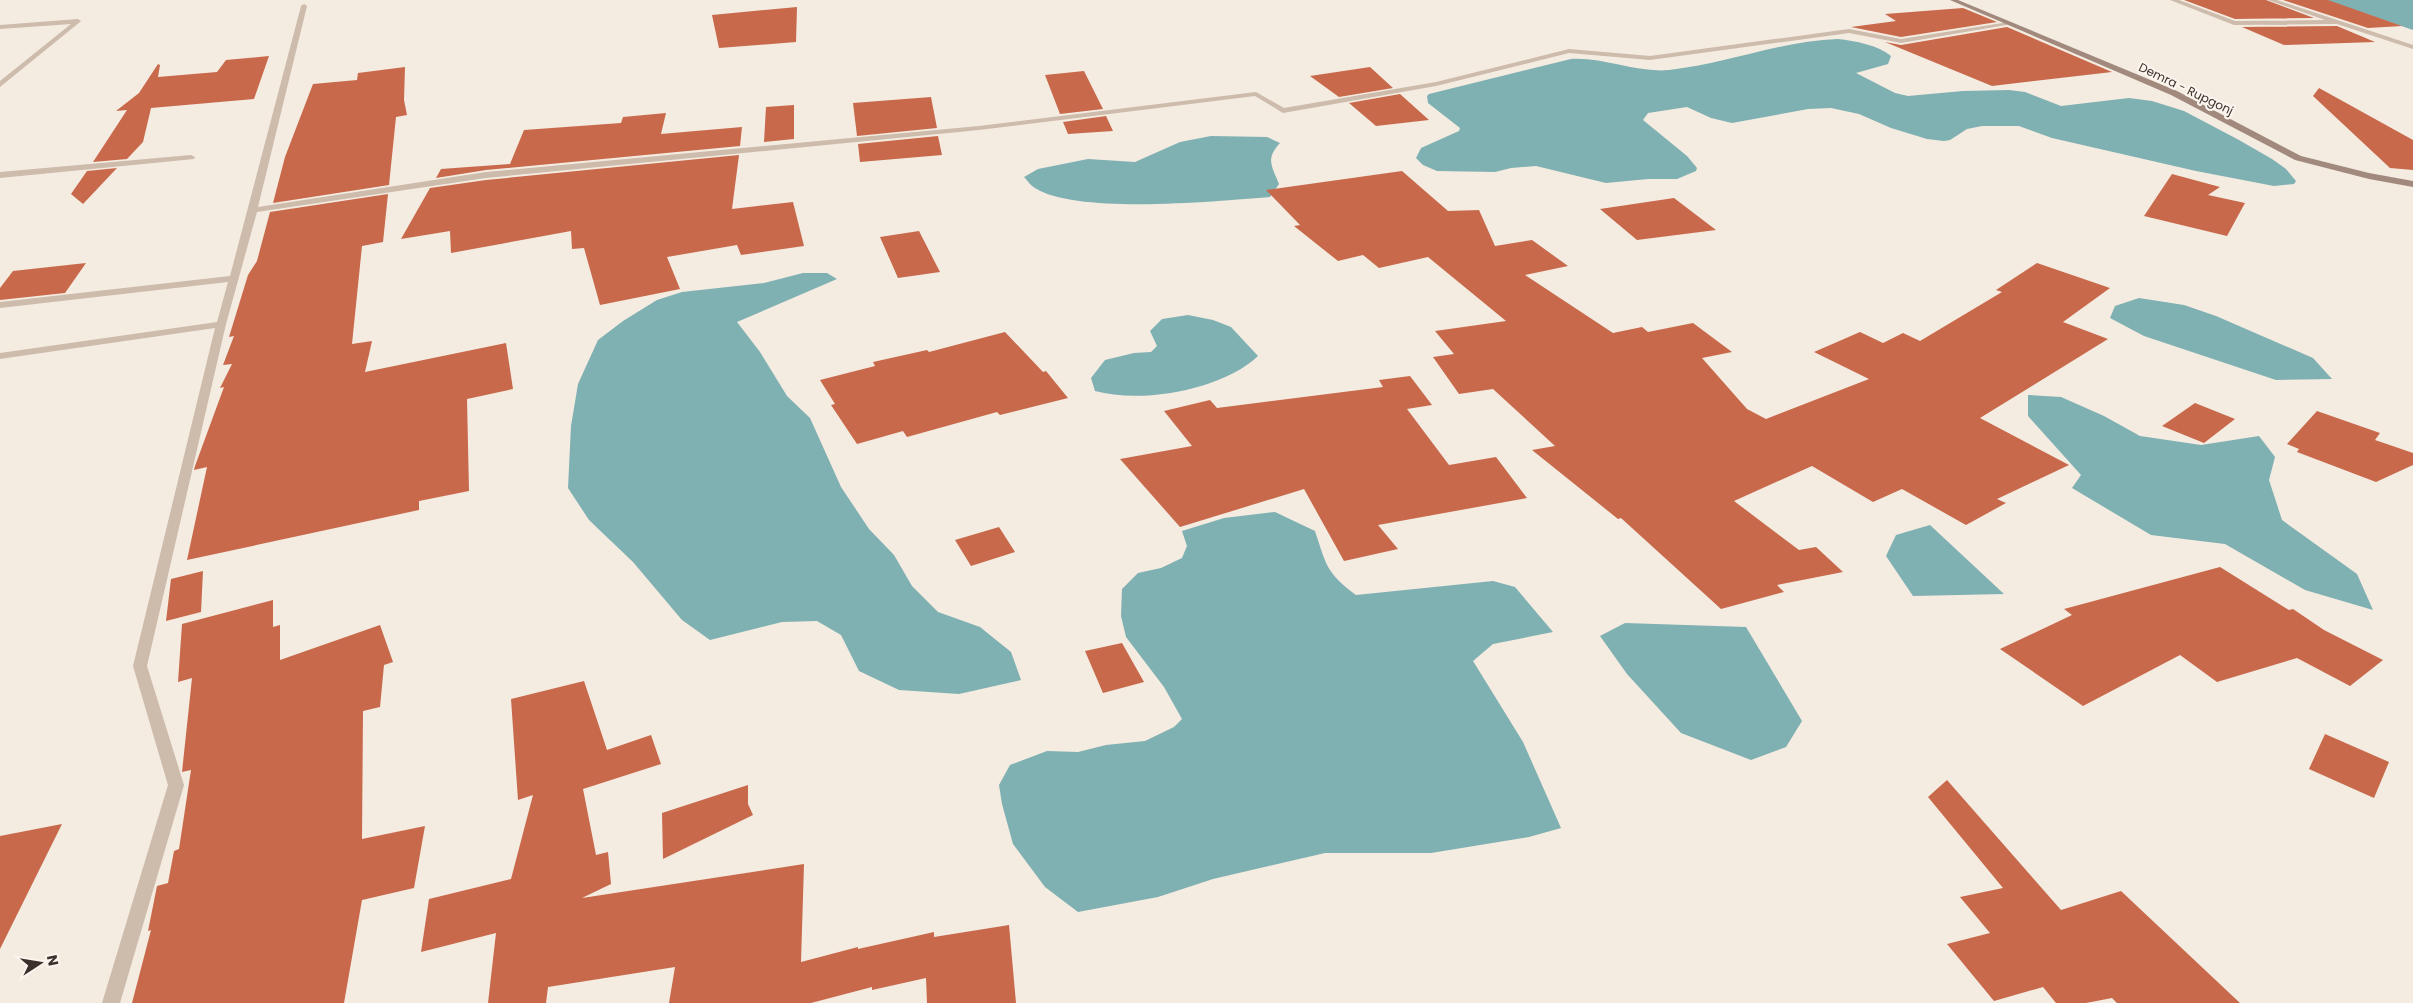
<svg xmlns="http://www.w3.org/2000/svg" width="2413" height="1003" font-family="Poppins,sans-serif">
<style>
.water{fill:#7fb0b2}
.building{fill:#c8694b}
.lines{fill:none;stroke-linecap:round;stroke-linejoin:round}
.street{fill:#cdbbac;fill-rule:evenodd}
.secondary{fill:#a18a7d;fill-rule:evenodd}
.labels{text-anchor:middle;stroke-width:4.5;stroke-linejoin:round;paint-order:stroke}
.far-street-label{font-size:12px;fill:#3b302b;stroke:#fbf5ee}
</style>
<rect width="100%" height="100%" fill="#f4ebe1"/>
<path class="water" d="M2326 0H2413V30Z
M1838 39C1855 41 1878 45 1891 56L1888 64 1856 73 1895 93 1908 96 1963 91 2009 90 2025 92 2061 106 2129 98 2152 101 2184 111 2239 140 2272 159 2286 169 2296 181 2294 184 2274 186 2196 171 2052 138 2019 126H1982L1967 129 1950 140 1944 141 1927 139 1891 128 1859 114 1831 108 1808 109 1732 123 1711 118 1687 107 1648 113 1643 120 1687 156 1697 168 1696 171 1677 179H1648L1606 183 1536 166 1511 168 1495 172 1437 171 1423 165 1416 158 1421 148 1459 131 1460 128 1428 103 1427 96 1429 94 1571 59C1604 57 1636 73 1669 70 1726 64 1780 41 1838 39Z
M1211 136 1267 137 1280 143C1265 159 1272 166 1279 184L1270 197C1218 201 1077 215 1035 188 1031 186 1027 180 1024 177L1038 169 1088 159 1135 162 1180 142Z
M803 273H827L837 279 737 322 760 352 787 396 810 418 841 487 869 529 894 555 912 586 938 612 980 627 1011 652 1021 680 959 694 899 690 859 671 841 635 817 621 782 622 710 640 682 620 633 562 589 520 568 488 571 426 578 384 598 340 623 321 657 300 682 292 764 283Z
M2139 298 2184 305 2216 316 2313 358 2332 379 2276 380 2144 336 2110 318 2115 306Z
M1188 315 1213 320 1231 327 1258 356C1222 390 1142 404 1095 391L1091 378 1105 360 1134 353 1151 352 1157 346 1150 331 1162 319Z
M2028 395 2061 397 2104 416 2140 436 2201 445 2259 436 2275 457 2269 480 2282 520 2357 574 2373 610 2305 590 2225 544 2151 535 2072 488 2081 475 2028 416Z
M1275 512 1315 531C1326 564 1326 573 1356 595L1493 581 1515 587 1553 632 1493 644 1473 661 1523 742 1561 828 1529 837 1431 853H1325L1213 879 1158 897 1078 912 1045 887 1013 844 1002 804 999 785 1010 765 1047 751 1078 752 1106 745 1145 741 1174 727 1182 719 1164 687 1126 637 1121 616 1122 589 1138 573 1161 568 1182 558 1187 546 1182 531 1224 518Z
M1930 525 2004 594 1913 596 1886 556 1896 535Z
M1625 623 1746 627 1802 721 1786 747 1751 760 1681 733 1627 674 1600 636Z"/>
<path class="building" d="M2184 0H2266L2314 18 2235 19Z
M2283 0H2328L2402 26 2368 28Z
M797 7 796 42 719 48 712 15Z
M1963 8 1997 22 1901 37 1851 27 1896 21 1885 14Z
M2337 26 2375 42 2284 45 2242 27Z
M2007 27 2112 72 1992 86 1885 42 1901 45Z
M269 56 254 99 151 108 143 142 127 159 93 162 127 110 116 111 139 93 158 64 160 65 158 77 217 72 226 60Z
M405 67 404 100 407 115 396 117 389 185 273 203 285 157 313 84 357 80 358 73Z
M1370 67 1393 88 1339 97 1310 76Z
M1084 71 1103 109 1060 114 1045 75Z
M2319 88 2413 140V170L2390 168 2313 96Z
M1400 94 1429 120 1376 126 1349 103Z
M931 97 937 128 857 136 853 103Z
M794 105V139L764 142 766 107Z
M666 113 661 134 742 127 740 146 486 170 436 178 441 169 510 164 524 130 621 123 623 117Z
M1106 116 1113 131 1068 134 1063 122Z
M938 136 942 155 860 162 858 144Z
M739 155 732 209 793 202 804 246 741 255 737 245 667 257 680 289 600 305 584 248 572 249 571 231 451 253 450 231 401 239 430 188 486 180Z
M117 168 83 204 71 194 87 171Z
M1402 171 1448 211 1479 210 1495 246 1532 240 1568 266 1525 275 1613 333 1642 327 1648 332 1693 323 1732 352 1702 358 1747 409 1766 419 1869 379 1814 352 1860 332 1883 343 1903 333 1920 341 2002 292 1996 290 2037 263 2110 288 2063 322 2108 339 1980 418 2069 465 1997 499 2006 503 1966 525 1902 489 1873 502 1812 466 1734 501 1799 550 1816 547 1843 572 1777 585 1784 592 1721 609 1621 518 1618 519 1532 450 1555 446 1493 389 1459 394 1433 357 1454 354 1435 331 1506 321 1428 257 1379 268 1363 255 1338 261 1294 226 1300 225 1266 190Z
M2172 174 2220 187 2208 195 2245 203 2227 236 2144 216Z
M388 194 383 242 362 246 352 344 372 341 365 372 506 343 513 389 467 399 469 491 419 501V510L187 560 207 467 194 470 195 466 224 387 220 388 232 364 223 365 234 336 229 337 248 275 257 261 270 212Z
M1674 198 1716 230 1637 240 1600 209Z
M919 231 940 272 898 278 880 237Z
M86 263 65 293 0 300V288L13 271Z
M1005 332 1043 372 1046 371 1068 398 1000 415 997 412 907 437 903 431 857 444 831 405 835 404 820 380 875 366 873 362 927 350 929 352Z
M1410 376 1432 405 1407 409 1449 465 1496 457 1527 498 1378 525 1398 549 1344 561 1304 489 1180 527 1120 459 1192 446 1164 411 1210 400 1217 408 1383 387 1379 380Z
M2195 403 2235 419 2204 443 2162 426Z
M2317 411 2380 433 2375 440 2413 453V465L2376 482 2297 452 2299 449 2287 444Z
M999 527 1015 552 971 566 955 540Z
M2220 567 2289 610 2293 609 2324 630 2383 660 2350 686 2297 658 2217 682 2180 655 2083 706 2000 649 2072 615 2064 609Z
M203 571 201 612 166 621 171 579Z
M273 600V627L280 625V660L380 625 393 662 384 665 380 707 363 711 362 839 425 826 414 888 362 900 344 1003H132L151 930 148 931 157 886 168 883 174 851 179 849 191 770 182 772 192 678 178 682 182 624Z
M1122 643 1144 682 1103 693 1085 651Z
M584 681 607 750 651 735 661 764 583 789 596 855 608 852 611 884 582 898 804 864 801 962 858 947V949L934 932V937L1009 925 1016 1003H927L926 978 872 990V987L811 1003H669L675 967 548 987 546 1003H488L496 933 421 952 429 899 511 879 533 795 518 800 511 699Z
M2325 734 2389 762 2374 798 2309 769Z
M1947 780 2061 910 2121 891 2240 1003H2117L2112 998 2086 1003H2056L2043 987 1994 1001 1947 944 1990 933 1960 897 2003 888 1928 797Z
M748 785V804L753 815 663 859 662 813Z
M62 824 0 949V836Z"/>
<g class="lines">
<path class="street" d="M2170 0H2179L2235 21 2325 20 2268 0H2277L2413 45V49L2337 24 2234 25Z
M304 4 307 6 258 207 486 172 979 126 1256 92 1284 108 1436 82 1569 49 1650 56 1849 29 1901 39 2009 22 2012 24 1901 43 1849 33 1650 60 1569 53 1436 86 1283 113 1255 96 979 130 486 178 257 212 226 324 147 666 184 785 120 1003H102L168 785 133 666 215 328 0 359V353L217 322 228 282 0 308V302L230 276 301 6Z
M78 19 81 21 80 22 0 87V81L71 24 0 29V25Z
M191 155 195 157 194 159 0 178V172Z"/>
<path class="secondary" d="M1950 0H1958L2177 91 2301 156 2369 173 2413 181V187L2369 179 2295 160 2171 95Z"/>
</g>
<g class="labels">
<g class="far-street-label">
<text transform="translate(2186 89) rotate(26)" y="4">Demra - Rupgonj</text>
</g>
</g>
<g transform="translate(40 963) rotate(78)" stroke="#fbf5ee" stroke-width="4" paint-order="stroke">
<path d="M0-4L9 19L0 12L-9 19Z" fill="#3b302b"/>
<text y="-8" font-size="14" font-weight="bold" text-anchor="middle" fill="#3b302b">N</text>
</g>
</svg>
